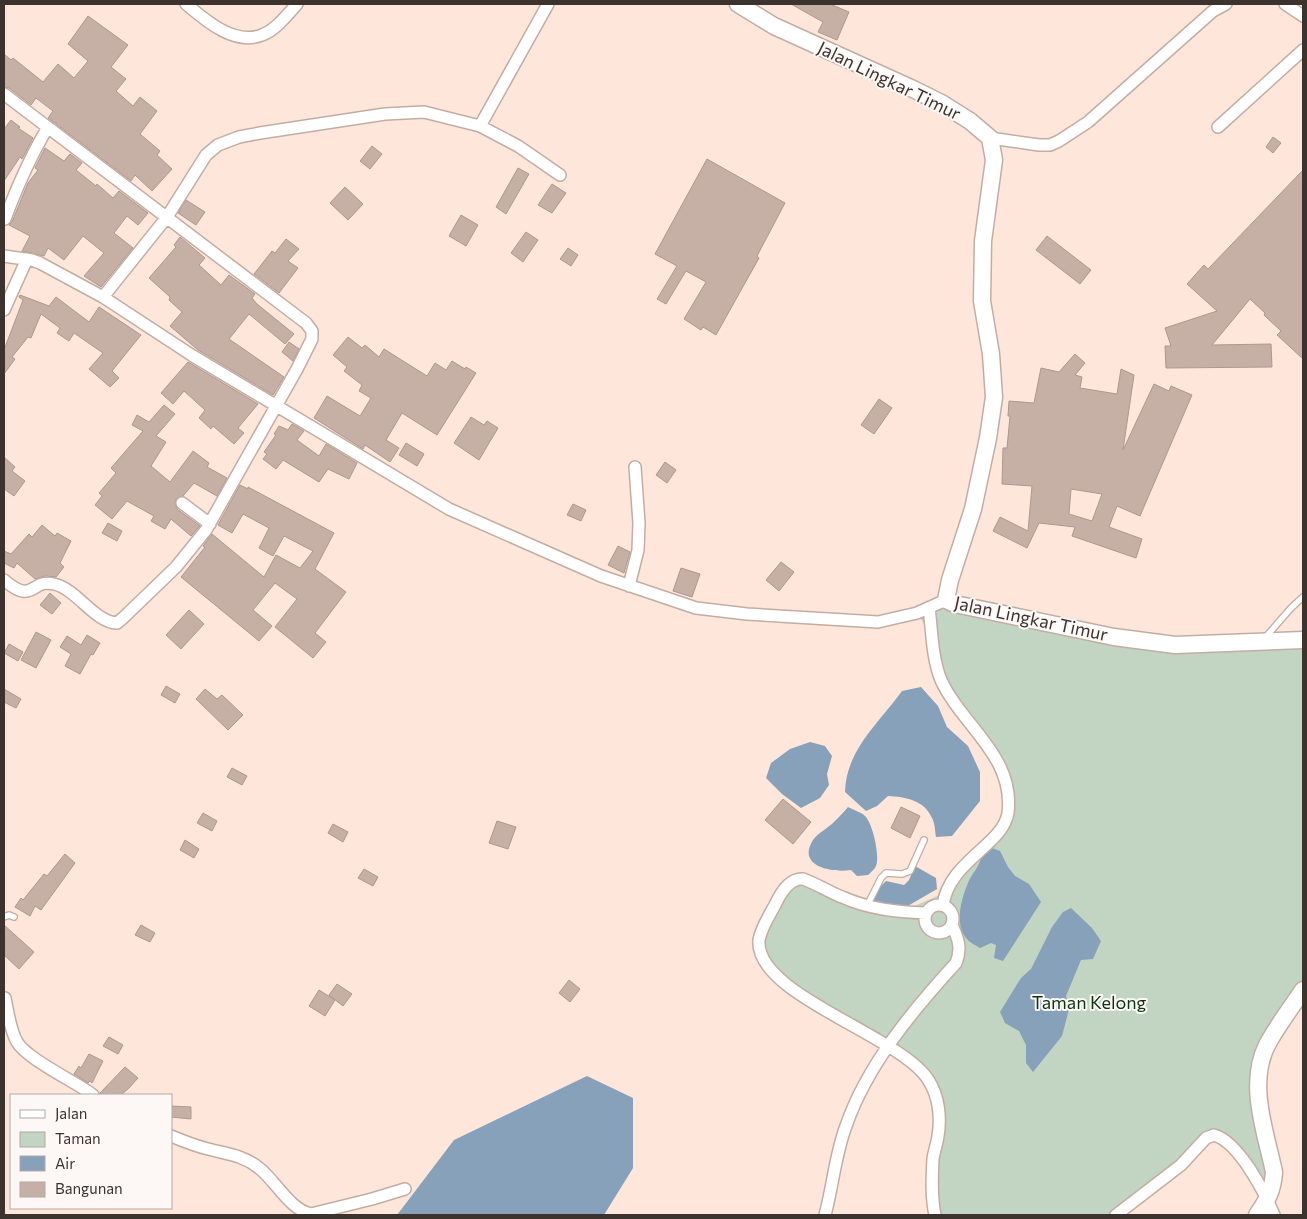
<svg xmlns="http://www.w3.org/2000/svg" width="1307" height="1219" font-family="Commissioner,sans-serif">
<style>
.green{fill:#c2d4c2}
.water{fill:#86a1b9}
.building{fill:#c6b0a5;stroke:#ad988d;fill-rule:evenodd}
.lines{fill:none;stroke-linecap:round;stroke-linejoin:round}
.lane-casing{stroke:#c3ada3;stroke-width:8}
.street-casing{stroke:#c3ada3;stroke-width:14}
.secondary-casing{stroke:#c3ada3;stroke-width:19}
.lane{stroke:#fff;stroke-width:5.5}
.street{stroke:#fff;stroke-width:11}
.secondary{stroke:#fff;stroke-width:16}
.labels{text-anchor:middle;stroke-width:4;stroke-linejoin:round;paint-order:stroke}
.street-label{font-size:18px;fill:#3c332f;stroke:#fdf8f6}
.park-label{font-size:18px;fill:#0b3511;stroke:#fdf8f6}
</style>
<rect width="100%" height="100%" fill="#fee6db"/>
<path class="green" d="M946 601 1114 637 1303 640V990L1260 1064 1265 1132 1268 1200 1243 1161 1214 1136 1117 1215H937L938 1105 917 1066 773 973 761 932 779 897 803 879 901 912 946 892 1006 821 1004 781 937 667 933 638 917 613Z"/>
<path class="water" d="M921 687 938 706 947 727 968 746 980 772V801L952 836 936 837C935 831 935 823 932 818 924 800 906 797 888 796L877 806 866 811 845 792C846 750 879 723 902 691Z
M810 742 825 746 832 756 827 774 829 785 820 798 801 808 782 794 766 778 771 763 790 749Z
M848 807C853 810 861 812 865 816 873 824 880 856 876 866 875 869 871 872 868 875L857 876 851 870C833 873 796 867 813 840 818 833 828 828 834 822 839 817 844 812 848 807Z
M992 848 1000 851 1008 867 1015 876 1029 884 1041 902 1003 961 994 958 996 945 991 943 980 948C976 945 970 943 967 939 954 925 961 899 968 883 974 869 980 869 982 851Z
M915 866 936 878 937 889 906 907 871 903 881 886 886 881 904 885 909 880Z
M1071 908 1092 928 1101 941 1093 959 1081 960 1066 996 1069 1009 1062 1036 1033 1072 1026 1063V1045L1019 1031 1005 1023 1000 1012 1021 978 1031 969 1052 927 1063 912Z
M587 1076 633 1098V1168L604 1215H397L454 1140Z"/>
<path class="building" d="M791 4H830L849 12 837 40 818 32 823 22Z
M88 16 128 45 111 67 126 79 116 91 133 106 140 97 157 111 140 134 160 151 157 155 172 169 152 191 135 175 131 181 48 118 53 111 36 98 31 105 9 88 4 87V54L11 60 13 58 43 82 58 64 74 78 88 61 68 44Z
M11 120 20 127 18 128 33 138 22 159 20 157 4 181V129Z
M1273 137 1281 143 1273 153 1266 147Z
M372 146 382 154 370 169 360 161Z
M45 148 64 161 70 154 82 163 76 170 96 186 97 184 113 198 119 191 148 213 138 225 127 216 114 233 133 248 101 287 84 276 104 253 83 236 64 260 48 248 44 256 22 251 30 236 9 225 12 222 28 183 38 170 35 168Z
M707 159 785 203 757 256 759 258 716 335 703 327 701 330 684 319 706 282 686 271 666 304 657 299 677 266 655 254Z
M518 168 529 174 506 214 496 207Z
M1303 170V359L1277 335 1281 331 1264 315 1265 313 1250 299 1212 345 1271 344 1272 367 1166 368 1165 346H1171L1165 328 1217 311 1187 284 1204 265 1208 269Z
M552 184 566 193 552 213 538 205Z
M345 187 363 204 348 220 330 203Z
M186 200 205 212 196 225 178 213Z
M461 215 478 225 466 246 449 236Z
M526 232 538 240 523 262 511 253Z
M1047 236 1091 270 1080 284 1036 250Z
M180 237 205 258 199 265 221 285 229 275 255 294 252 298 257 304 294 334 285 344 249 314 229 339 284 377 273 395 198 350 170 326 182 312 169 300 170 297 149 278 176 247 174 245Z
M286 239 299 249 288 261 298 268 279 293 254 274 272 251 275 253Z
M568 248 578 255 571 266 560 259Z
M20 295 49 306 56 297 89 322 99 307 141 335 112 371 119 378 110 387 89 369 103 353 74 333 69 341 57 333 60 328 41 314 31 338 28 337 12 357 15 359 4 374V350L23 300 19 297Z
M348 337 362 348 365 345 379 357 384 349 427 376 435 363 446 370 452 361 465 369 466 367 476 373 437 435 402 413 386 440 399 448 390 462 365 445 363 449 314 418 327 396 360 416 371 398 359 391 362 385 344 371 347 367 333 355Z
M289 342 299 349 293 361 282 352Z
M1075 354 1085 363 1075 375 1082 377 1080 388 1117 394 1121 369 1134 375 1123 450 1154 384 1169 391 1171 386 1192 395 1140 516 1117 506 1109 527 1142 539 1136 558 1072 536 1075 527 1039 523 1027 548 993 531 1000 517 1028 531 1032 486 1002 484 1003 448H1007L1010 416H1008L1009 401 1034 403 1041 368 1059 372ZM1071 489 1102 494 1092 521 1069 514Z
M188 362 258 404 238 428 244 433 234 444 213 426 211 429 199 418 205 410 184 391 173 404 161 393Z
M879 399 892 408 874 434 861 425Z
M164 405 175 414 156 436 166 442 151 466 170 482 193 451 209 463 207 467 227 478 217 496 194 483 183 496 176 499 175 503 177 509 200 526 191 536 171 519 165 529 151 521 154 516 127 501 112 519 95 505 102 496 99 493 116 473 111 468 143 431 132 425 137 415 149 422Z
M471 417 484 425 487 421 498 428 479 460 454 443Z
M292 424 304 431 297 440 319 456 326 444 357 463 349 479 328 469 319 482 283 460 276 469 263 459 267 454 264 452 276 435 274 434 279 426 288 430Z
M406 443 424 454 417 466 399 455Z
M4 457 15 467 12 471 25 481 14 496 4 489Z
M665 462 676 470 667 483 656 475Z
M240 485 248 489V487L334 533 315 569 346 592 315 633 326 642 313 658 275 627 297 599 275 583 253 610 272 626 259 641 181 577 205 547 203 546 212 534 264 577 276 555 300 568 313 551 284 536 273 556 259 548 269 528 243 514 232 533 218 525Z
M573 504 586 510 581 521 567 515Z
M108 523 122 531 117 541 102 533Z
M42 525 55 536 57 533 71 541 60 563 64 567 56 577 45 576 35 579 17 563 14 568 4 563V551L11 554 29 534 32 537Z
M618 546 630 552 624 573 608 565Z
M781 562 794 572 779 591 766 580Z
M681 568 700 574 692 597 673 591Z
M50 593 61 603 52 614 40 605Z
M189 610 204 624 181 649 166 635Z
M36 632 51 640 36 668 21 660Z
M87 635 100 643 93 655 91 654 80 674 65 666 71 654 60 647 67 636 81 645Z
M9 644 23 652 18 661 4 653Z
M166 686 180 694 175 703 161 695Z
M4 689 21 699 16 708 4 702Z
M205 689 217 699 222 695 243 715 228 730 196 699Z
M232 768 247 776 242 785 227 777Z
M783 799 811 822 793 844 765 820Z
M901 807 920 816 910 838 891 828Z
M203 813 217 821 212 831 197 823Z
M497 821 516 827 508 849 489 843Z
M333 824 348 832 343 842 328 833Z
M185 840 199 849 194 858 180 850Z
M65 854 75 863 41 910 35 906 30 916 15 907 21 898 23 900 44 874 47 876Z
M364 869 378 877 373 886 358 878Z
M4 925 34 952 19 969 4 955Z
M141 925 155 933 150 942 135 935Z
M569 980 580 989 570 1002 559 993Z
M337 984 352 994 343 1006 329 995Z
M319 990 335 1000 325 1016 309 1006Z
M109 1037 123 1045 118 1054 103 1046Z
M89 1054 103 1061 92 1083 90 1081 88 1083 74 1074 79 1066 81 1068Z
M125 1067 138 1078 129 1088 121 1095H100V1093Z
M171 1106 191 1107V1119L171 1117Z"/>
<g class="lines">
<g class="lane-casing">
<path id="lane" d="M1264 639 1291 608 1303 597
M867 906 881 878 886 873 902 874 910 871 924 840
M4 917 9 915 14 917"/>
</g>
<g class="street-casing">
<path id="street" d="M186 4C205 20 234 46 262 35 276 30 288 14 297 4
M548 4 480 126 518 146 560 175
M1285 4 1303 16
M4 94 306 323 312 331V339L297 369 206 530 176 567 123 618 117 623C94 622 77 589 54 584 31 578 34 606 4 580
M1218 127 1303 50
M990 138 1039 145H1050L1059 141 1088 122 1213 11 1226 4
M5 219C17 187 30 157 48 127
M4 256 32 260 40 263 103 297 193 356 449 509 601 576 696 608 747 614 878 622 917 613 946 600
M103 297 167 217 206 155 218 145 239 137 260 133 385 114 424 112 480 126
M4 310 27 259
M182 503 210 524
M629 586 638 550 639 523 635 467
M929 608C932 631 932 658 941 680 962 726 1015 756 1008 813 1003 845 949 861 943 905
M925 919a14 14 0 1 1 28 0a14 14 0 1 1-28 0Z
M926 913C897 912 869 909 842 897 829 892 817 884 803 879 789 878 780 894 775 905 769 916 761 928 759 940 754 995 903 1036 929 1081 939 1097 941 1118 938 1136 937 1144 934 1151 933 1159 932 1177 931 1197 935 1215
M5 998C8 1012 10 1030 17 1042 27 1059 76 1082 93 1095
M171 1136C183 1141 196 1146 208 1149 227 1154 243 1155 259 1168 275 1180 290 1210 311 1214L372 1199 405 1189
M825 1215C833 1186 835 1155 846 1126 867 1065 913 1010 956 963 962 949 958 938 952 925
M1116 1215 1181 1165 1206 1138 1214 1135C1239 1142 1265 1193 1274 1215"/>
</g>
<g class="secondary-casing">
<path id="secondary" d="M738 4 774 26 913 89 943 104 970 121 990 138 994 160 983 241 982 301 991 354 994 397 988 438 973 509 950 580 946 600 955 604 1114 637 1175 645 1303 640
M1257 1215C1267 1201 1273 1190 1274 1172 1266 1133 1247 1084 1267 1045 1277 1026 1291 1008 1303 990"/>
</g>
<use href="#lane" class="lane"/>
<use href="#street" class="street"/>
<use href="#secondary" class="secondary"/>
</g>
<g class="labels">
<g class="street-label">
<text transform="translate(889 81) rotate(26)" y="6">Jalan Lingkar Timur</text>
<text transform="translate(1031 619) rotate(12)" y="6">Jalan Lingkar Timur</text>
</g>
<g class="park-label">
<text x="1089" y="1009">Taman Kelong</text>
</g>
</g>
<rect width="1307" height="1219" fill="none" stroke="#3c332f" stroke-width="10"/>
<rect x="10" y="1094" width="162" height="115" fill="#fdf8f6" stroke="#b0a9a6"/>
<rect x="20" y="1110" width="25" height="8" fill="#ffffff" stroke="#b0a9a6"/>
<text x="55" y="1119" font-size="15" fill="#3c332f">Jalan</text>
<rect x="20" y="1132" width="25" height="15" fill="#c2d4c2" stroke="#b0a9a6"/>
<text x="55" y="1144" font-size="15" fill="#3c332f">Taman</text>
<rect x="20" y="1156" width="25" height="15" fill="#86a1b9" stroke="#b0a9a6"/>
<text x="55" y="1169" font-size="15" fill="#3c332f">Air</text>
<rect x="20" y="1182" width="25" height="15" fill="#c6b0a5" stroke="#b0a9a6"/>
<text x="55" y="1194" font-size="15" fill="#3c332f">Bangunan</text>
</svg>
